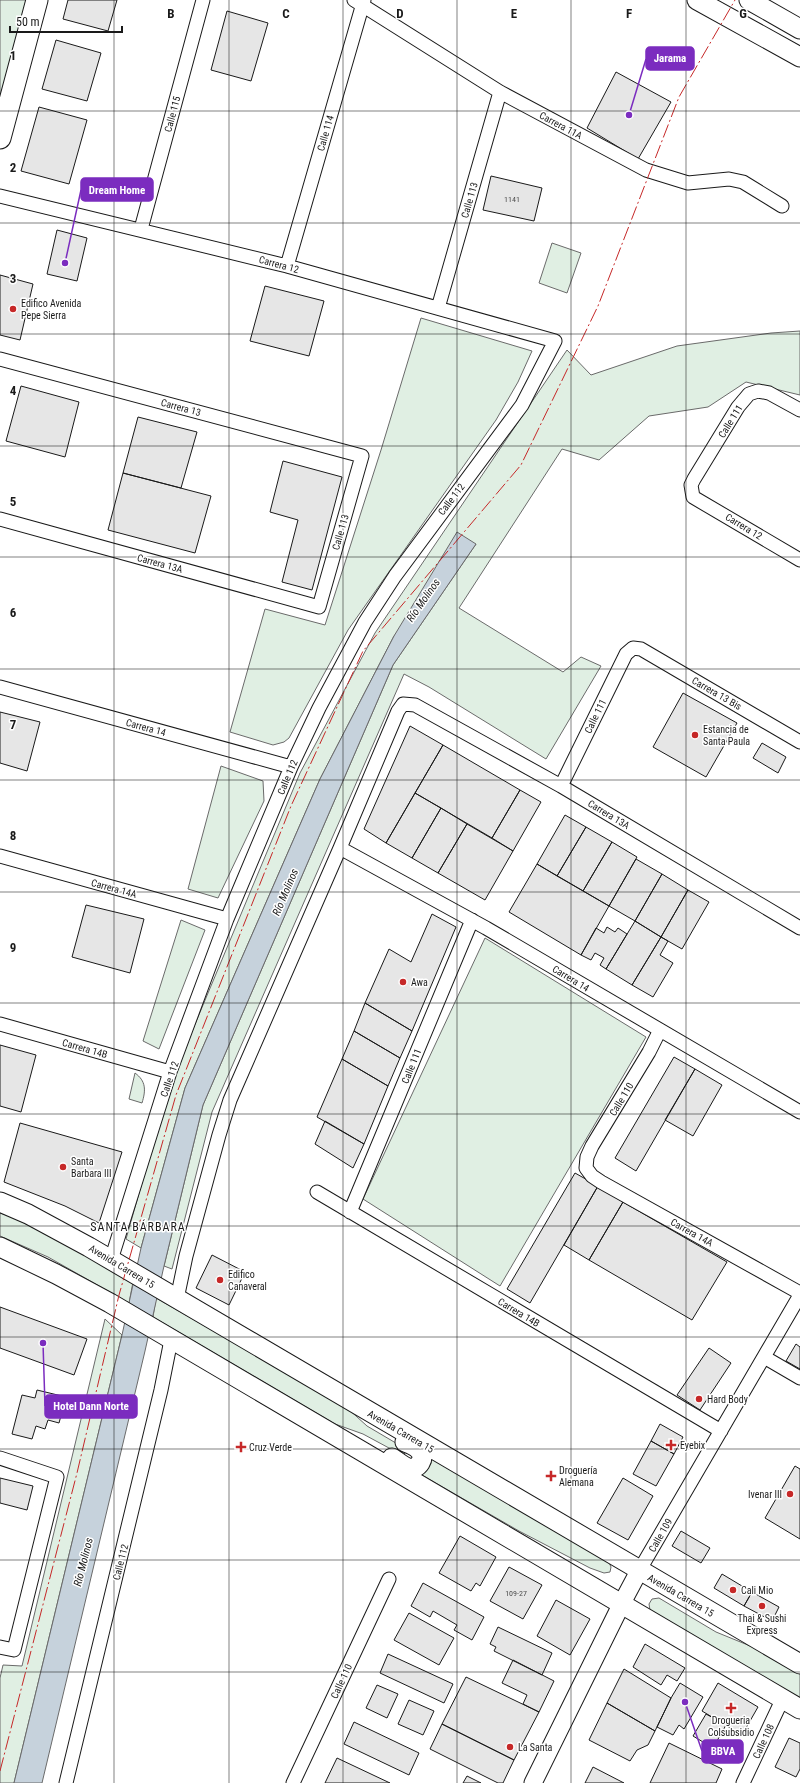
<svg xmlns="http://www.w3.org/2000/svg" width="800" height="1783" font-family="'Roboto Condensed',sans-serif">
<style>
.green{fill:#e0efe3;stroke:#6a6a6a}
.water{fill:#c6d2dc;stroke:#6a6a6a}
.building{fill:#e6e6e6;stroke:#1a1a1a}
.lines{fill:none;stroke-linecap:round;stroke-linejoin:round}
.minor-casing{stroke:#1a1a1a;stroke-width:15}
.tertiary-casing{stroke:#1a1a1a;stroke-width:19}
.secondary-casing{stroke:#1a1a1a;stroke-width:21}
.primary-casing{stroke:#1a1a1a;stroke-width:23}
.minor{stroke:#fff;stroke-width:13}
.tertiary{stroke:#fff;stroke-width:17}
.secondary{stroke:#fff;stroke-width:19}
.primary{stroke:#fff;stroke-width:21}
.power{stroke:#c62828;stroke-width:1;stroke-dasharray:14 3 2 3;stroke-linecap:butt}
.grid{fill:none;stroke:#1a1a1a;stroke-width:1;stroke-opacity:0.55}
.poi-dot{fill:#c62828;stroke:#fff;stroke-width:1.5}
.labels{text-anchor:middle;stroke-width:3;stroke-linejoin:round;paint-order:stroke}
.number-label{font-size:8px;fill:#4d4d4d}
.street-label{font-size:10px;fill:#1a1a1a;stroke:#fff}
.poi-label{font-size:10px;fill:#1a1a1a;stroke:#fff;text-anchor:start}
.water-label{font-size:11px;font-style:italic;fill:#1a1a1a;stroke:#fff}
.quarter-label{font-size:12px;letter-spacing:1px;fill:#1a1a1a;stroke:#fff}
.grid-label{font-size:13px;text-anchor:middle;font-weight:bold;fill:#1a1a1a;stroke:#fff;stroke-width:3;stroke-linejoin:round;paint-order:stroke}
.leader{fill:none;stroke:#7b2cbf;stroke-width:1.5}
.callout-dot{fill:#7b2cbf;stroke:#fff;stroke-width:1.5}
.callout{fill:#7b2cbf;stroke:#7b2cbf;stroke-width:1.5}
.callout-label{font-size:11px;text-anchor:middle;font-weight:bold;fill:#fff}
</style>
<rect width="100%" height="100%" fill="#fff"/>
<path class="green" d="M0 0H29L0 103Z
M552 243 581 253 567 293 539 283Z
M421 318 532 351 518 382 496 420 348 630 289 738 284 742 273 745 230 732 265 609 325 625 381 450Z
M800 331V395L746 382 708 407 649 416 599 460 562 449 459 608 563 672 581 657 601 666 546 759 429 687 404 674 212 1112 172 1269 164 1266 203 1105 393 665 476 544 394 636 320 779 185 1088 141 1248 126 1239 170 1084 300 773 375 633 567 350 591 375 677 346 771 333Z
M221 766 263 781 264 801 218 898 188 889Z
M181 920 205 930 159 1049 143 1041Z
M485 938 646 1037 500 1286 363 1199Z
M135 1073C146 1081 146 1090 142 1103L129 1099Z
M0 1213 10 1216 65 1243 133 1282 129 1303 48 1257 0 1236Z
M156 1298 345 1406 367 1426 406 1449 404 1455H402L363 1434 335 1424 153 1317Z
M105 1319 122 1335 14 1783H0V1678L3 1665 22 1666Z
M431 1458 608 1560 611 1567 610 1572 604 1573 590 1568 519 1531 420 1474 427 1469Z
M659 1598 716 1632 765 1652 800 1672V1699L650 1610 649 1604 652 1599Z"/>
<path class="water" d="M457 532 476 544 393 665 203 1105 164 1266 145 1351 42 1783H14L122 1335 141 1248 185 1088 320 779 394 636Z"/>
<path class="building" d="M68 0H117L108 31 63 19Z
M227 11 268 23 251 81 211 70Z
M56 40 101 53 87 101 42 89Z
M616 72 671 102 638 159 587 128Z
M39 107 87 120 69 184 21 171Z
M491 176 542 188 534 221 483 210Z
M57 230 87 238 77 281 47 274Z
M0 275 33 284 20 340 0 335Z
M265 286 324 301 309 356 250 341Z
M21 386 79 402 65 457 6 441Z
M138 417 197 432 181 488 123 473Z
M283 461 342 477 312 590 282 582 298 520 270 512Z
M123 473 211 496 195 553 108 530Z
M683 693 737 723 706 777 653 747Z
M0 712 40 722 27 771 0 763Z
M410 726 443 745 386 843 364 829Z
M762 743 786 757 778 773 753 758Z
M443 745 520 790 492 838 415 793Z
M520 790 541 802 513 851 492 838Z
M415 793 441 808 412 858 386 843Z
M441 808 467 824 438 873 412 858Z
M565 815 586 827 557 876 537 864Z
M467 824 513 851 485 900 438 873Z
M586 827 612 842 583 891 557 876Z
M612 842 637 857 609 906 583 891Z
M636 859 662 874 635 921 609 906Z
M537 864 609 906 581 955 509 912Z
M662 874 688 890 661 937 635 921Z
M688 890 709 902 682 949 661 937Z
M86 905 144 919 130 973 72 957Z
M432 914 456 927 412 1031 365 1003 389 949 411 962Z
M635 921 661 937 632 985 606 969Z
M607 927 615 932 618 928 627 934 606 969 600 965 604 958 595 953 591 960 581 955 596 928 604 933Z
M661 937 668 941 660 955 673 963 653 997 632 985Z
M365 1003 412 1031 400 1058 354 1031Z
M354 1031 400 1058 388 1086 342 1059Z
M0 1045 36 1055 21 1112 0 1106Z
M674 1057 695 1069 636 1171 615 1158Z
M342 1059 388 1086 364 1144 317 1117Z
M695 1069 722 1085 693 1136 665 1120Z
M325 1121 364 1144 353 1168 315 1144Z
M20 1123 122 1152 99 1223 65 1206 4 1182Z
M575 1173 598 1186 530 1303 507 1289Z
M598 1186 623 1202 589 1260 564 1245Z
M623 1202 727 1262 692 1320 589 1260Z
M212 1255 245 1272 229 1305 196 1288Z
M0 1307 87 1339 74 1375 0 1348Z
M796 1344 800 1347V1369L786 1361Z
M709 1348 731 1363 700 1410 677 1395Z
M37 1390 66 1397 59 1423 48 1420 45 1429 36 1426 32 1439 12 1434 22 1395 35 1398Z
M660 1424 683 1437 674 1454 651 1441Z
M651 1441 674 1454 656 1486 633 1474Z
M795 1466 800 1469V1539L765 1518Z
M0 1478 33 1486 27 1510 0 1503Z
M623 1478 653 1496 628 1540 597 1523Z
M681 1531 710 1548 701 1563 672 1546Z
M460 1536 496 1557 480 1586 476 1583 471 1591 439 1573Z
M509 1567 542 1585 523 1619 490 1601Z
M722 1574 752 1592 744 1606 714 1588Z
M423 1583 484 1617 472 1640 454 1630 457 1625 433 1611 430 1617 411 1606Z
M752 1592 779 1607 772 1621 744 1606Z
M556 1600 590 1619 570 1655 537 1636Z
M409 1613 454 1638 439 1665 394 1640Z
M498 1627 552 1653 542 1675 494 1651 496 1647 490 1644Z
M645 1644 685 1668 677 1681 667 1675 661 1685 633 1667Z
M388 1654 453 1684 444 1703 380 1673Z
M513 1660 554 1681 539 1712 523 1704 527 1695 502 1683Z
M624 1669 671 1698 655 1731 607 1703Z
M466 1677 539 1712 514 1760 442 1724Z
M680 1683 703 1697 684 1729 679 1725 673 1735 657 1727 671 1698Z
M718 1683 758 1707 742 1735 702 1711Z
M377 1685 398 1694 387 1718 366 1708Z
M409 1700 434 1711 423 1735 398 1724Z
M607 1703 655 1731 648 1745 637 1750 630 1761 589 1740Z
M706 1714 726 1725 713 1748 693 1736Z
M354 1722 419 1753 409 1775 344 1744Z
M442 1724 514 1760 503 1783H498L430 1749Z
M789 1738 800 1743V1769L796 1777 775 1767Z
M669 1743 722 1769 716 1783H650Z
M337 1758 390 1783H325Z
M593 1767 624 1783H585Z
M467 1776 481 1783H463Z"/>
<g class="lines">
<g class="minor-casing">
<path id="minor" d="M354 0 500 92 646 170 688 183 729 179 743 182 782 206
M0 196 287 266 555 341 522 405 395 576 365 622 319 708 291 767 227 919 170 1072 111 1260
M141 229 203 0
M287 266 364 0
M438 308 500 92
M0 359 362 456 319 607 0 519
M800 410 769 393 758 391 749 394 738 407 694 479 691 485 693 497 800 560
M0 687 291 767
M561 786 626 654 633 648 641 649 800 742
M340 848 486 928 800 1112
M0 856 227 919
M0 1024 170 1072
M660 1030 649 1052 592 1146 587 1157 586 1168 592 1176 601 1182 800 1293
M317 1192 721 1431
M350 1212 472 920
M177 1299 186 1256 219 1135 230 1100 340 848 398 711 403 704 415 705 561 786 800 928
M764 1357 800 1378
M0 1458 57 1477 14 1650 0 1647
M639 1571 800 1295
M66 1783 161 1390 171 1340
M293 1783 389 1579
M743 1783 783 1698"/>
</g>
<g class="tertiary-casing">
<path id="tertiary" d="M533 1783 622 1603 639 1571"/>
</g>
<g class="secondary-casing">
<path id="secondary" d="M697 0 800 57
M749 0 800 29
M0 1202 28 1214 89 1247 800 1664
M0 1247 56 1274 110 1303 800 1709
M392 1458C397 1461 403 1466 408 1468 418 1471 427 1457 419 1450 416 1446 410 1444 405 1442"/>
</g>
<g class="primary-casing">
<path id="primary" d="M0 138 37 0"/>
</g>
<use href="#minor" class="minor"/>
<use href="#tertiary" class="tertiary"/>
<use href="#secondary" class="secondary"/>
<use href="#primary" class="primary"/>
<path class="power" d="M0 1771 77 1473 119 1295 176 1095 291 806 363 651 521 465 598 306 679 97 735 0"/>
</g>
<path class="grid" d="M114 0V1783M229 0V1783M343 0V1783M457 0V1783M571 0V1783M686 0V1783M0 111H800M0 223H800M0 334H800M0 446H800M0 557H800M0 669H800M0 780H800M0 892H800M0 1003H800M0 1114H800M0 1226H800M0 1337H800M0 1449H800M0 1560H800M0 1672H800"/>
<g class="poi-dot">
<circle cx="13" cy="309" r="4"/>
<circle cx="695" cy="735" r="4"/>
<circle cx="403" cy="982" r="4"/>
<circle cx="63" cy="1167" r="4"/>
<circle cx="220" cy="1280" r="4"/>
<circle cx="699" cy="1399" r="4"/>
<path d="M669 1439h4v4h4v4h-4v4h-4v-4h-4v-4h4z"/>
<path d="M239 1441h4v4h4v4h-4v4h-4v-4h-4v-4h4z"/>
<path d="M549 1470h4v4h4v4h-4v4h-4v-4h-4v-4h4z"/>
<circle cx="790" cy="1494" r="4"/>
<circle cx="733" cy="1590" r="4"/>
<circle cx="762" cy="1606" r="4"/>
<path d="M729 1702h4v4h4v4h-4v4h-4v-4h-4v-4h4z"/>
<circle cx="510" cy="1747" r="4"/>
</g>
<g class="labels">
<g class="number-label">
<text x="512" y="202">1141</text>
<text x="516" y="1596">109-27</text>
</g>
<g class="street-label">
<text transform="translate(172 114) rotate(-75)" y="4">Calle 115</text>
<text transform="translate(561 125) rotate(28)" y="4">Carrera 11A</text>
<text transform="translate(325 133) rotate(-74)" y="4">Calle 114</text>
<text transform="translate(469 200) rotate(-74)" y="4">Calle 113</text>
<text transform="translate(279 264) rotate(15)" y="4">Carrera 12</text>
<text transform="translate(181 407) rotate(15)" y="4">Carrera 13</text>
<text transform="translate(730 421) rotate(-58)" y="4">Calle 111</text>
<text transform="translate(451 499) rotate(-53)" y="4">Calle 112</text>
<text transform="translate(744 526) rotate(31)" y="4">Carrera 12</text>
<text transform="translate(340 532) rotate(-74)" y="4">Calle 113</text>
<text transform="translate(160 563) rotate(15)" y="4">Carrera 13A</text>
<text transform="translate(717 693) rotate(30)" y="4">Carrera 13 Bis</text>
<text transform="translate(595 716) rotate(-64)" y="4">Calle 111</text>
<text transform="translate(146 727) rotate(15)" y="4">Carrera 14</text>
<text transform="translate(287 777) rotate(-67)" y="4">Calle 112</text>
<text transform="translate(609 814) rotate(31)" y="4">Carrera 13A</text>
<text transform="translate(114 888) rotate(15)" y="4">Carrera 14A</text>
<text transform="translate(571 978) rotate(31)" y="4">Carrera 14</text>
<text transform="translate(85 1048) rotate(16)" y="4">Carrera 14B</text>
<text transform="translate(411 1066) rotate(-68)" y="4">Calle 111</text>
<text transform="translate(169 1079) rotate(-71)" y="4">Calle 112</text>
<text transform="translate(621 1099) rotate(-59)" y="4">Calle 110</text>
<text transform="translate(692 1232) rotate(29)" y="4">Carrera 14A</text>
<text transform="translate(122 1266) rotate(31)" y="4">Avenida Carrera 15</text>
<text transform="translate(519 1312) rotate(31)" y="4">Carrera 14B</text>
<text transform="translate(401 1431) rotate(30)" y="4">Avenida Carrera 15</text>
<text transform="translate(660 1535) rotate(-60)" y="4">Calle 109</text>
<text transform="translate(120 1562) rotate(-76)" y="4">Calle 112</text>
<text transform="translate(681 1595) rotate(30)" y="4">Avenida Carrera 15</text>
<text transform="translate(341 1681) rotate(-65)" y="4">Calle 110</text>
<text transform="translate(763 1741) rotate(-65)" y="4">Calle 108</text>
</g>
<g class="poi-label">
<text x="21" y="307">Edifico Avenida<tspan x="21" dy="12">Pepe Sierra</tspan></text>
<text x="703" y="733">Estancia de<tspan x="703" dy="12">Santa Paula</tspan></text>
<text x="411" y="986">Awa</text>
<text x="71" y="1165">Santa<tspan x="71" dy="12">Barbara III</tspan></text>
<text x="228" y="1278">Edifico<tspan x="228" dy="12">Canaveral</tspan></text>
<text x="707" y="1403">Hard Body</text>
<text x="680" y="1449">Eyebix</text>
<text x="249" y="1451">Cruz Verde</text>
<text x="559" y="1474">Droguería<tspan x="559" dy="12">Alemana</tspan></text>
<text x="782" y="1498" text-anchor="end">Ivenar III</text>
<text x="741" y="1594">Cali Mio</text>
<text x="762" y="1622" text-anchor="middle">Thai &amp; Sushi<tspan x="762" dy="12">Express</tspan></text>
<text x="731" y="1724" text-anchor="middle">Drogueria<tspan x="731" dy="12">Colsubsidio</tspan></text>
<text x="518" y="1751">La Santa</text>
</g>
<g class="water-label">
<text transform="translate(423 600) rotate(-55)" y="4">Río Molinos</text>
<text transform="translate(285 892) rotate(-67)" y="4">Río Molinos</text>
<text transform="translate(83 1562) rotate(-76)" y="4">Río Molinos</text>
</g>
<g class="quarter-label">
<text x="138" y="1231">SANTA BÁRBARA</text>
</g>
</g>
<g class="grid-label">
<text x="171" y="18">B</text>
<text x="286" y="18">C</text>
<text x="400" y="18">D</text>
<text x="514" y="18">E</text>
<text x="629" y="18">F</text>
<text x="743" y="18">G</text>
<text x="13" y="60">1</text>
<text x="13" y="172">2</text>
<text x="13" y="283">3</text>
<text x="13" y="395">4</text>
<text x="13" y="506">5</text>
<text x="13" y="617">6</text>
<text x="13" y="729">7</text>
<text x="13" y="840">8</text>
<text x="13" y="952">9</text>
</g>
<path class="leader" d="M629 115L646 59M65 263L81 190M43 1343L45 1406M685 1702L702 1751"/>
<g class="callout-dot">
<circle cx="629" cy="115" r="4"/>
<circle cx="65" cy="263" r="4"/>
<circle cx="43" cy="1343" r="4"/>
<circle cx="685" cy="1702" r="4"/>
</g>
<g class="callout">
<rect x="646" y="47" width="48" height="23" rx="4"/>
<rect x="81" y="178" width="72" height="23" rx="4"/>
<rect x="45" y="1395" width="92" height="23" rx="4"/>
<rect x="702" y="1740" width="41" height="23" rx="4"/>
</g>
<g class="callout-label">
<text x="670" y="62">Jarama</text>
<text x="117" y="194">Dream Home</text>
<text x="91" y="1410">Hotel Dann Norte</text>
<text x="723" y="1755">BBVA</text>
</g>
<path d="M10 26v6h112v-6" fill="none" stroke="#1a1a1a" stroke-width="2"/>
<text x="16" y="26" font-size="12" fill="#1a1a1a" stroke="#ffffff" stroke-width="3" paint-order="stroke">50 m</text>
</svg>
